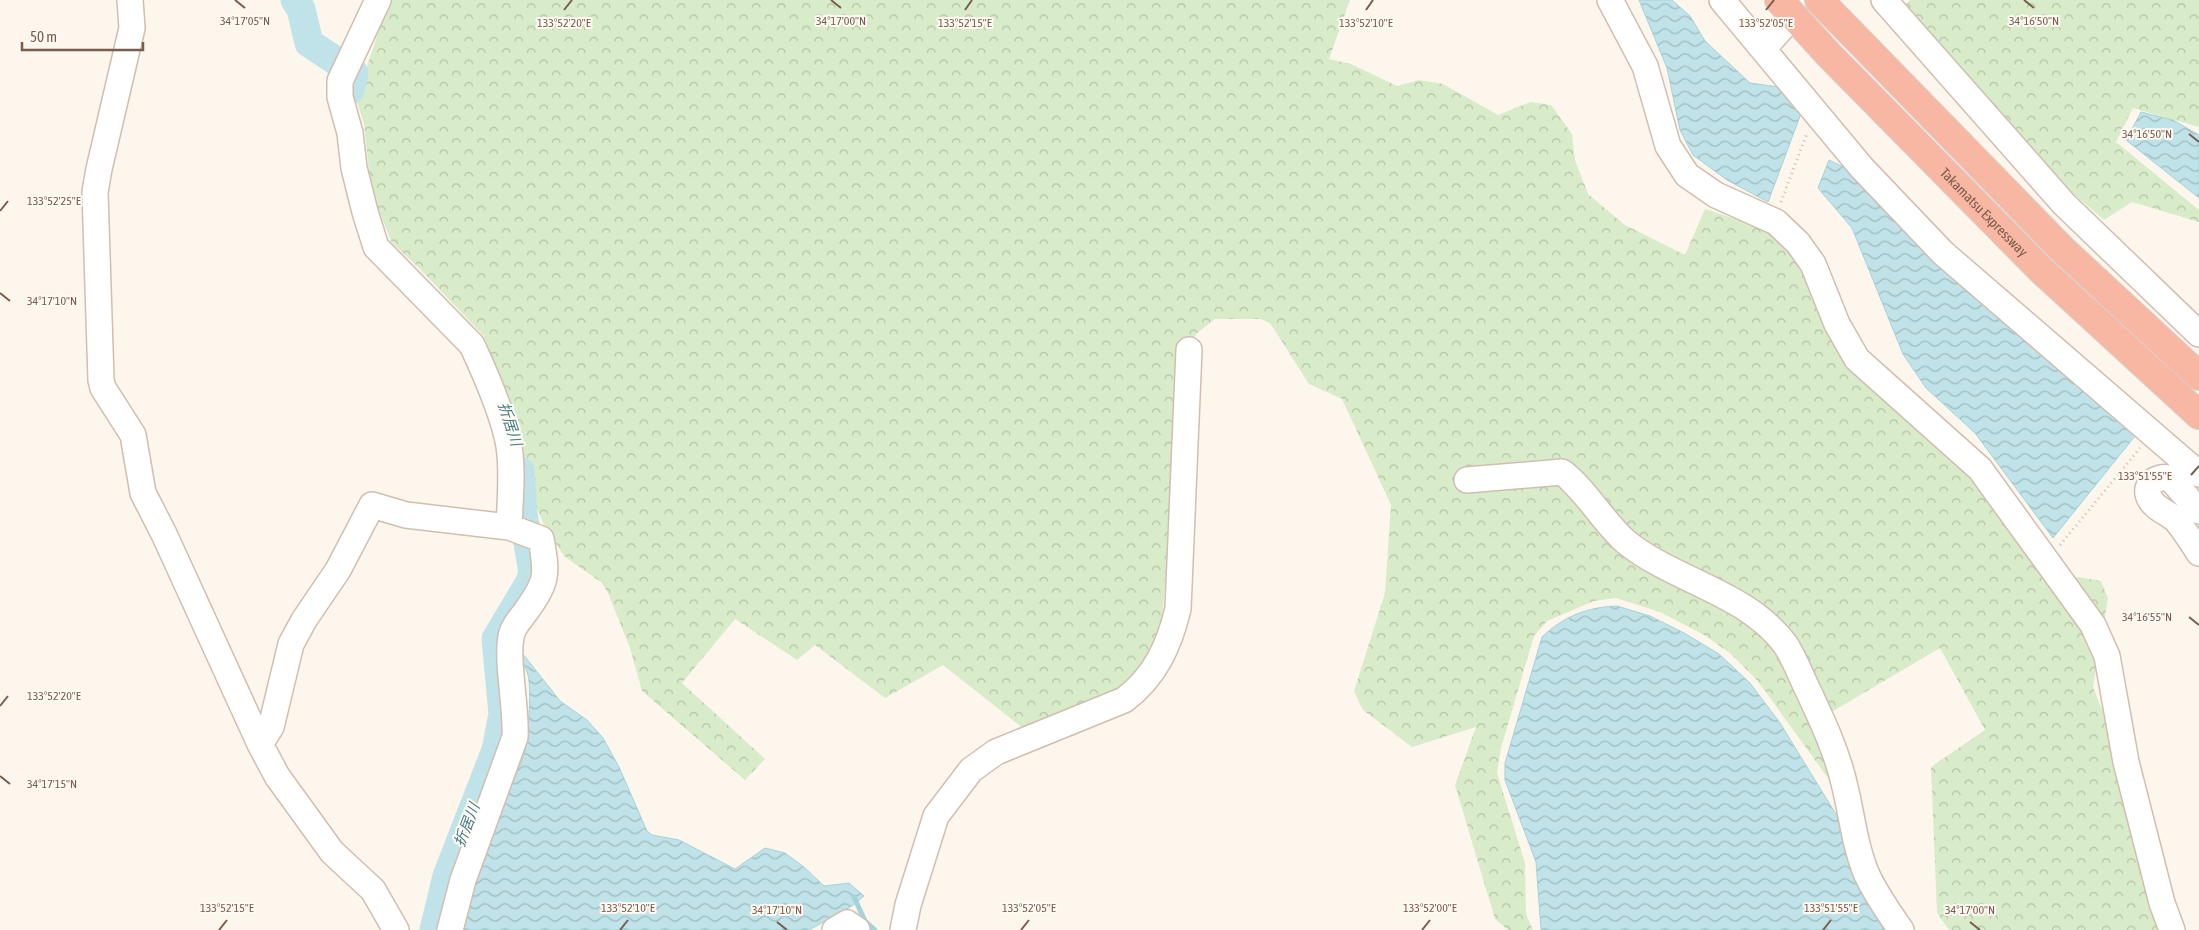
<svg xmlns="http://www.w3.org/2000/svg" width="2199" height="930" font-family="'Asap Condensed','Noto Sans JP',sans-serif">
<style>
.forest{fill:url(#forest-crowns)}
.water{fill:url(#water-waves);stroke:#a5d3da}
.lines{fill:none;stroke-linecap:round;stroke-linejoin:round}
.stream{stroke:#a5d3da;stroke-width:5}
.river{stroke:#bfe3e8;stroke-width:29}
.minor-casing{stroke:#d1beb0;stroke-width:28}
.highway-casing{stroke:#dad1cd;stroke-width:30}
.path{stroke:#d9b8a5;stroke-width:3;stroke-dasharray:1 4;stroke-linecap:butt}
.minor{stroke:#fff;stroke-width:25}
.highway{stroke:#f7b7a3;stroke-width:28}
.ticks{fill:none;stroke:#7a5c4d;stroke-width:2}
.labels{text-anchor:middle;stroke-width:4;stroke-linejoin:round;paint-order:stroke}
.street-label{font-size:14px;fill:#7a5c4d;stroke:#fffaf3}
.water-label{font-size:15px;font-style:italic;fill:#437c86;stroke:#fffaf3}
.ticks-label{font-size:12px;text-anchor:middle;fill:#7a5c4d;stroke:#fffaf3;stroke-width:4;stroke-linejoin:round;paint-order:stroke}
</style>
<defs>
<pattern id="forest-crowns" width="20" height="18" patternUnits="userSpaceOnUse" patternTransform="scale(1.25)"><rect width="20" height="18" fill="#d8ecc9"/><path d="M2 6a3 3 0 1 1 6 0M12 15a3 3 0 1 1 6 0" fill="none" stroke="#b4c2a5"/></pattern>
<pattern id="water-waves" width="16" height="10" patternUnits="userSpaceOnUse" patternTransform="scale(1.25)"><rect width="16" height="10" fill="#bfe3e8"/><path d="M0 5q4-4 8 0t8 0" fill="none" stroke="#a0bbbe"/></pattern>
</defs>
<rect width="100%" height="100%" fill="#fdf6ec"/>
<path class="forest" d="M389 0H1350L1329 59 1351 64 1397 86 1419 80 1443 84 1498 115 1530 102 1551 105 1572 134 1575 160 1588 194 1625 225 1685 255 1705 209 1770 230 1791 249 1809 277 1842 354 1942 440 2055 583 2078 577 2101 581 2108 598 2093 687 2124 764 2164 930H1949L1937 913 1931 767 1985 730 1940 648 1818 720 1838 792 1757 680 1731 654 1704 635 1660 612 1616 598 1594 601 1547 621 1534 636 1501 748 1497 773 1525 863 1526 914 1533 930H1508L1495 919 1455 785 1476 727 1412 747 1363 710 1354 691 1385 593 1391 505 1342 399 1309 384 1270 323 1260 319H1215L1197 333 1184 353 1160 646 1124 689 1024 729 943 665 885 698 815 645 797 660 735 619 682 683 765 759 745 780 642 691 630 648 608 593 602 583 564 556 545 527 526 484 523 441 484 336 419 268 392 243 371 191 364 124 356 99Z
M1910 0H2199V127L2133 108 2116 142 2199 210V222L2132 202 2104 220 2058 180 1906 4Z"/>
<path class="water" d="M1639 0H1672L1690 16 1705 41 1750 83 1779 87 1803 108 1768 202 1727 180 1693 155 1680 130 1667 68Z
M2141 112 2173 120 2199 135V198L2126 140Z
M1829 160 1854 172 1939 260 2135 436 2053 538 1975 433 1926 388 1903 354 1852 228 1818 188Z
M1617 606 1650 616 1684 633 1719 654 1750 683 1780 723 1842 824 1891 930H1541L1536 862 1505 780V763L1542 637C1564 616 1588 607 1617 606Z
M519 649 560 701 587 720 603 738 619 767 647 831 652 835 679 840 735 869 765 848 785 853 804 867 824 886 849 883 864 896 852 906 809 930H460L483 855 524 755C528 740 532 691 528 675 525 666 521 659 519 649Z"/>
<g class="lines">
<path class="stream" d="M854 897 865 921 875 930"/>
<path class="river" d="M295 0 301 9 309 43 354 73 350 90
M434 930 447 876 496 750 503 714 496 639 530 582 533 572 523 514 520 471"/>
<g class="minor-casing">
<path id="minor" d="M130 0 132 28 99 169 95 192 101 380 103 388 133 435 143 493 164 534 260 744 277 776 332 852 373 890 396 930
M378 0 340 81V97L350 133 354 168 365 212 376 247 472 345C485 373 504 416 509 446 513 473 510 500 509 527
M1610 0 1645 66 1668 146 1687 175 1716 195 1776 222 1798 243 1813 264 1837 324 1857 359 1980 469 2093 625 2107 656 2126 762 2162 903 2172 930
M1722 0 1862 168 1943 253 2199 474
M1884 0 2064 204 2199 334
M1763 49 1781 29
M1467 480 1562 472C1587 491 1602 521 1626 542 1674 581 1746 592 1785 644 1793 656 1799 671 1805 684 1821 718 1837 751 1845 787 1852 816 1855 847 1867 875 1876 894 1889 913 1901 930
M2199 511 2170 478C2157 475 2142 485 2150 499 2155 509 2169 513 2177 521 2185 531 2192 542 2199 553
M260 744 271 727 291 644 304 620 338 570 372 505 406 515 509 527 541 539C548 577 547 582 524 614 520 619 514 626 512 633 505 656 517 708 515 737L463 880 450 930
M835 930 847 923 857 930
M903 930 908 905 936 816 971 770 996 752 1124 700C1155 677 1169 646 1178 609L1189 350"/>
</g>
<g class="highway-casing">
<g id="highway">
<path id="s1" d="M1779 0 1829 55 2041 270 2199 415"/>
<path d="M1819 0 2062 249 2199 376"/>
</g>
</g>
<path class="path" d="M1781 202 1807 133
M2060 545 2140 448"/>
<use href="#minor" class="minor"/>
<use href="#highway" class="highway"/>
</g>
<path class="ticks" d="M235 0 245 8M831 0 841 8M2024 0 2034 8M564 10 572 0M965 10 972 0M1366 10 1373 0M1766 10 1774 0M2189 134 2199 142M0 211 8 201M0 293 10 301M2191 475 2199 466M2189 617 2199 625M0 706 8 696M0 776 10 784M777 922 787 930M1970 922 1980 930M219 930 227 920M620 930 628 920M1021 930 1029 920M1422 930 1430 920M1823 930 1831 920"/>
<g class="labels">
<g class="street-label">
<text dy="5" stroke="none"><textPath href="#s1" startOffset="295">Takamatsu Expressway</textPath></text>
</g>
<g class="water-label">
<text transform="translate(510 424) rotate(72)" y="5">折居川</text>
<text transform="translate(467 825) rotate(-69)" y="5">折居川</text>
</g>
</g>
<g class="ticks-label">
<text x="245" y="25">34°17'05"N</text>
<text x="841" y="25">34°17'00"N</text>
<text x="2034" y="25">34°16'50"N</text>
<text x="564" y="27">133°52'20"E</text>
<text x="965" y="27">133°52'15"E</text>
<text x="1366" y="27">133°52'10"E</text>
<text x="1766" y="27">133°52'05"E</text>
<text x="2147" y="138">34°16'50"N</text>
<text x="54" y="205">133°52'25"E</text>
<text x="52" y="305">34°17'10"N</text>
<text x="2145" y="480">133°51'55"E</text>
<text x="2147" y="621">34°16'55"N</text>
<text x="54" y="700">133°52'20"E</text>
<text x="52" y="788">34°17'15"N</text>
<text x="227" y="912">133°52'15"E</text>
<text x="628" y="912">133°52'10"E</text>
<text x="1029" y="912">133°52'05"E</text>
<text x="1430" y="912">133°52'00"E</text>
<text x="1831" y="912">133°51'55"E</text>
<text x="777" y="914">34°17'10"N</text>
<text x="1970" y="914">34°17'00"N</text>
</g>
<path d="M22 42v8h121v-8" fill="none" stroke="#7a5c4d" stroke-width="2.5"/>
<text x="30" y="42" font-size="15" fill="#7a5c4d" stroke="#fffaf3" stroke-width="4" paint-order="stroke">50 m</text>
</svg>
